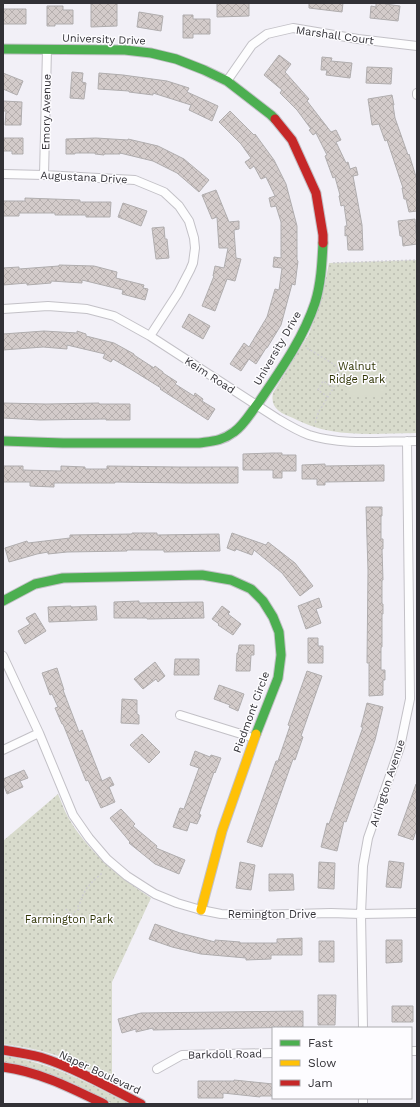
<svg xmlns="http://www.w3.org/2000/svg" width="420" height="1107" font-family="'Work Sans',sans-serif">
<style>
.grass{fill:url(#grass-dots)}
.pitch{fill:#d8dbcc}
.building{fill:url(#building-cross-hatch);stroke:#b0adae}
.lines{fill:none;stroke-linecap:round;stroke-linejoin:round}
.street-casing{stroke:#c3c1c7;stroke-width:10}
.fast-casing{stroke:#c3c1c7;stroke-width:11}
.slow-casing{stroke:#c3c1c7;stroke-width:11}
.jam-casing{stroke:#c3c1c7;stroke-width:11}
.path{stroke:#cfced1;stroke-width:1.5;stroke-dasharray:2 2;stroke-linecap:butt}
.street{stroke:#fdfdfe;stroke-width:8}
.fast{stroke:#4caf50;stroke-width:9}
.slow{stroke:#ffc107;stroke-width:9}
.jam{stroke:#c62828;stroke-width:9}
.labels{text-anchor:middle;stroke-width:3;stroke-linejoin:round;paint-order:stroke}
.street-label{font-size:11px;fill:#323136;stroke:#fdfcff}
.park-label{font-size:11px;fill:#313606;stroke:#fdfcff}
</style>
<defs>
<pattern id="grass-dots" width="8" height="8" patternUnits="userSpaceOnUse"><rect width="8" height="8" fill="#d8dbcc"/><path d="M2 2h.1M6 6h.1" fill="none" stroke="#babcb0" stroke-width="1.8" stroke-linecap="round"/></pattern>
<pattern id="building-cross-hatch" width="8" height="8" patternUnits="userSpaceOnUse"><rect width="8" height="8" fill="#d3cbca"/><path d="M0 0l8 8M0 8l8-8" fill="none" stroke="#b6afae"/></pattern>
</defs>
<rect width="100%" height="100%" fill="#f2f0f7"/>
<path class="grass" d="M417 260V433C389 433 359 436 331 431 318 429 305 424 293 418 280 413 270 408 273 393L309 334 322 298 329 263Z
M58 794C61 801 64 810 68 817 88 852 118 876 151 898L112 982V1082C93 1072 73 1060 52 1054 36 1049 20 1046 3 1044V841Z
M3 1056C51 1062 88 1083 130 1104H113L73 1083 3 1063Z"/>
<path class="pitch" d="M348 369H384V395L348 396Z"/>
<path class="building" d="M91 3H117V26L91 27Z
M217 3H249V16L217 17Z
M309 3H343L342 12 309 8Z
M376 3H385V4L400 6 398 21 370 18 371 6 376 7Z
M47 6H63V10H73V24H55V26H47Z
M3 9H26V24H3Z
M139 12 163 16 161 31 137 27Z
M183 15H193V19H210V34H193V38H183Z
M279 55 291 64 285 72 309 99 307 101 331 132 336 130 341 140 336 142 346 163 348 162 350 169 356 167 358 175 353 176 362 225 363 250H348L347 235 345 236V226H347L344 205 341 206 339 196 340 195 335 177 333 178 325 156 327 155 316 133 313 135 309 130 311 129 297 110 280 93 282 90 264 75Z
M322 57 332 58 331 61 352 63 350 78 326 75 327 70H321Z
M367 67 392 68 391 84 366 83Z
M72 72 83 73 82 82 86 83 84 99 70 98Z
M3 73 23 81 17 95 3 89Z
M99 73 123 75 167 81 189 88 187 92 218 106 212 121 189 110 191 105 153 93V95L129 92V91L98 89Z
M392 95 394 105H393L395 118 408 155 409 154 417 180V211L409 212 406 199H404L402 188H403L387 140 385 141 379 124 372 125 368 99Z
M3 101 22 102 21 125H5L6 111H3Z
M230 111 254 135 255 134 274 160 286 184 297 226V260L298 261 295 285 292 284 281 325 267 348H266L256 364 249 359 241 371 230 364 244 343 249 347 267 317 275 289 279 290 282 268 273 267 274 257 281 258V222L276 206 271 207 269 198 275 196 266 177 261 179 254 166 250 169 245 162 251 158 241 144 219 122Z
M3 138H23V154H12V151H3Z
M96 138 128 140V139L158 146 184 159 209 180 199 192 177 173 153 161 120 153V154H104V155L95 154V153H75V154H66V139Z
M216 190 229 222 239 221V229L234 230 236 258 241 259 235 281 227 279 215 311 202 306 214 276H213L215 266 224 268 228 248H219L217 217 212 219 202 195Z
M25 198 80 200V202H111L110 217H86V215H55V213H19V216H3V201H25Z
M123 203 147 211 141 226 118 217Z
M415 219 417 244 403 246 402 236H400L398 221Z
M164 227 165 239H167L169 258 156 259 152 228Z
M59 265 94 266 117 272 116 278 144 285 143 288 148 289 145 300 122 294 123 290 82 280V283L51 281V283L27 285V283L3 285V268L19 267V269L59 266Z
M189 314 210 326 203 339 182 327Z
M44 331 77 333V331L86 334V336L114 343 134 354V355L154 368 155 366 163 372V373L177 382 175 384 194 396 195 393 203 399 202 401 215 409 208 420 160 389 161 388 132 370 113 359 111 362 103 358 105 354 67 345V349L43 347 3 350V334Z
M3 403 46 404 99 403V404H130V420H106V419L40 420 3 418Z
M272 453H282V455H296V471H282V478H273V470H243V454Z
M325 464V466L384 465V481L325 482V485H317V479H302V465Z
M3 466H23V470L61 471V466L85 467V469H107V466L178 467H238V483H184L115 482V483H54V487L30 486V482H3Z
M366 507H382V516H381V539H383V549H382L383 580H382V604H383V614H382V647H381V670H385V680H383V695L369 696V663H367L368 571Z
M132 533H157V535L219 534 220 551 164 552V550H127V551L67 552 48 554V552L37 554 9 562 5 548 27 541 28 543 70 538V535L132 534Z
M232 533 266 545 268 542 295 563 313 586 300 596 282 573 254 550 252 555 236 549 235 551 227 548Z
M319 598 322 607 316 609 321 623 306 629 298 606Z
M139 601V603L203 602 204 618 147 619V618H114V602Z
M71 606V607L96 606 97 620 49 622 48 607Z
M222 606 230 612 228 614 241 624 233 635 218 625 219 624 212 619Z
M35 613 46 631 25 644 18 631 30 624 26 618Z
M308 638H318V646H323V663H308Z
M239 645H254V655H251L250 671H236L237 653H238Z
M175 659H199V675H174Z
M155 662 165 676 158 682 156 679 143 689 134 679Z
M57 668 64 690H63L79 732 82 730 102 781 110 777 114 785 109 787 115 802 101 808 88 780 86 781 63 724H62L55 708 58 707 52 694 50 695 42 673Z
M307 671 322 676 301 736 303 737 295 760 293 759 262 847 247 842 276 761H278L290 726 288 725Z
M219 685 244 694 238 711 229 707 230 705 214 699Z
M122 699 137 700V714L139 715V724L121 723Z
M367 703 383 707 375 740 346 822 344 821 337 851 321 847 327 823 329 824 363 727H361Z
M142 734 160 752 149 763 130 745Z
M195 751 210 757 211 755 221 758 215 773 214 772 199 814 201 815 197 824 190 822 187 831 173 827 180 808 184 809 199 768 190 765Z
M24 770 28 778 20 781 23 787 7 794 3 783V779Z
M416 784 417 785V828L413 840 398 835Z
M121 809 135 824 133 826 157 846 156 848 185 860 179 874 155 864 129 843 130 842 110 818Z
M389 861 404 863 401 888 386 887Z
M240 862 255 865 251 890 236 888Z
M319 862 335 863 334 889 318 888Z
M269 874H293L294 890 269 891Z
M155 924 180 933 215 942V940L240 942V943H277V939L302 938V955H271V959L246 960V958L201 954 172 947 149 939Z
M386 940H402V962L386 963Z
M319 941H334V962H319Z
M318 995H336L335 1025H318Z
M392 1006H413V1022H392Z
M303 1011V1027L153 1030V1028L136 1032V1029L122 1033 118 1019 141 1013Z
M234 1080 273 1084V1096H260V1097L223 1093V1098H198V1081H234Z"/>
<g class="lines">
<g class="street-casing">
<path id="street" d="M227 81 252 45 267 34 293 28 358 39 417 46
M417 93V95
M3 174 44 175 135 180 164 192 179 206 189 221 194 238 195 248 193 263 190 270 178 293 150 336
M44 175 47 49
M3 309 48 306 87 309 114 316 150 336 278 419C288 425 298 431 309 435 343 446 381 441 417 441
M3 656 39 733 73 815 89 838 107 859 127 876 155 894 177 903 201 910 221 914 250 915 331 913 361 914 417 913
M180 715 254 738
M3 750 39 733
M363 1028 361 914 363 866 368 838 400 747 410 699 407 441
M411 1051H417
M157 1069 182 1055 273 1053
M363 1098V1104"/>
</g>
<g class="fast-casing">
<path id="fast" d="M3 49 125 50 151 53 176 59 204 70 227 81 271 115 275 119
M3 441 63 443H199C213 441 222 441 234 432 244 425 251 412 259 402 280 371 303 339 315 303 321 284 322 263 323 243
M3 601 35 584 63 578 202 575 231 580 251 589 263 601 273 617 279 632 281 655 278 678 256 734"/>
</g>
<g class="slow-casing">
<path id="slow" d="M201 910 222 831 256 734"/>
</g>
<g class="jam-casing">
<path id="jam" d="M275 119 292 140 316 193 323 235V243
M3 1050C15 1052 28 1054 40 1057 75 1068 108 1087 141 1104
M3 1067C40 1072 71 1088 104 1104"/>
</g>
<path class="path" d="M333 263 417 260
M307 348 335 365C339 369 340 373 339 379L318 413 315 424
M328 397 318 390 323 381 334 388
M66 909 70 915 79 909 78 906C81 902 82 896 85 891 89 884 97 878 103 872"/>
<use href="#street" class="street"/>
<use href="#fast" class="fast"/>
<use href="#slow" class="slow"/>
<use href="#jam" class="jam"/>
</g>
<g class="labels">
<g class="street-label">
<text transform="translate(335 35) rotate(8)" y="4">Marshall Court</text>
<text transform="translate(104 39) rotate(2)" y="4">University Drive</text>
<text transform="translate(46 112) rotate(-89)" y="4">Emory Avenue</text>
<text transform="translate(84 177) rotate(3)" y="4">Augustana Drive</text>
<text transform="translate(277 348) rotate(-60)" y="4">University Drive</text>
<text transform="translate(210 375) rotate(33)" y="4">Keim Road</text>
<text transform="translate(251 712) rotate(-70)" y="4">Piedmont Circle</text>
<text transform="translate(387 783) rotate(-72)" y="4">Arlington Avenue</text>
<text x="272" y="918">Remington Drive</text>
<text transform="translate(225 1054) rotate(-1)" y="4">Barkdoll Road</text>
<text transform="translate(100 1072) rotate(25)" y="4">Naper Boulevard</text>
</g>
<g class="park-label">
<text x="357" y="370">Walnut<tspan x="357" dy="13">Ridge Park</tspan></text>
<text x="69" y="923">Farmington Park</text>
</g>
</g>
<rect width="420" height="1107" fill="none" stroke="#323136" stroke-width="8"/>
<rect x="272" y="1027" width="140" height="72" fill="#fdfcff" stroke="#acabaf"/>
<rect x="280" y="1040" width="20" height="6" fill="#4caf50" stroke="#acabaf"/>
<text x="308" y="1047" font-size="12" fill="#323136">Fast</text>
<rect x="280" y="1060" width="20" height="6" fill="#ffc107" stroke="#acabaf"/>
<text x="308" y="1067" font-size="12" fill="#323136">Slow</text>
<rect x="280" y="1080" width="20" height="6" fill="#c62828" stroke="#acabaf"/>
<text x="308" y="1087" font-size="12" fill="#323136">Jam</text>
</svg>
